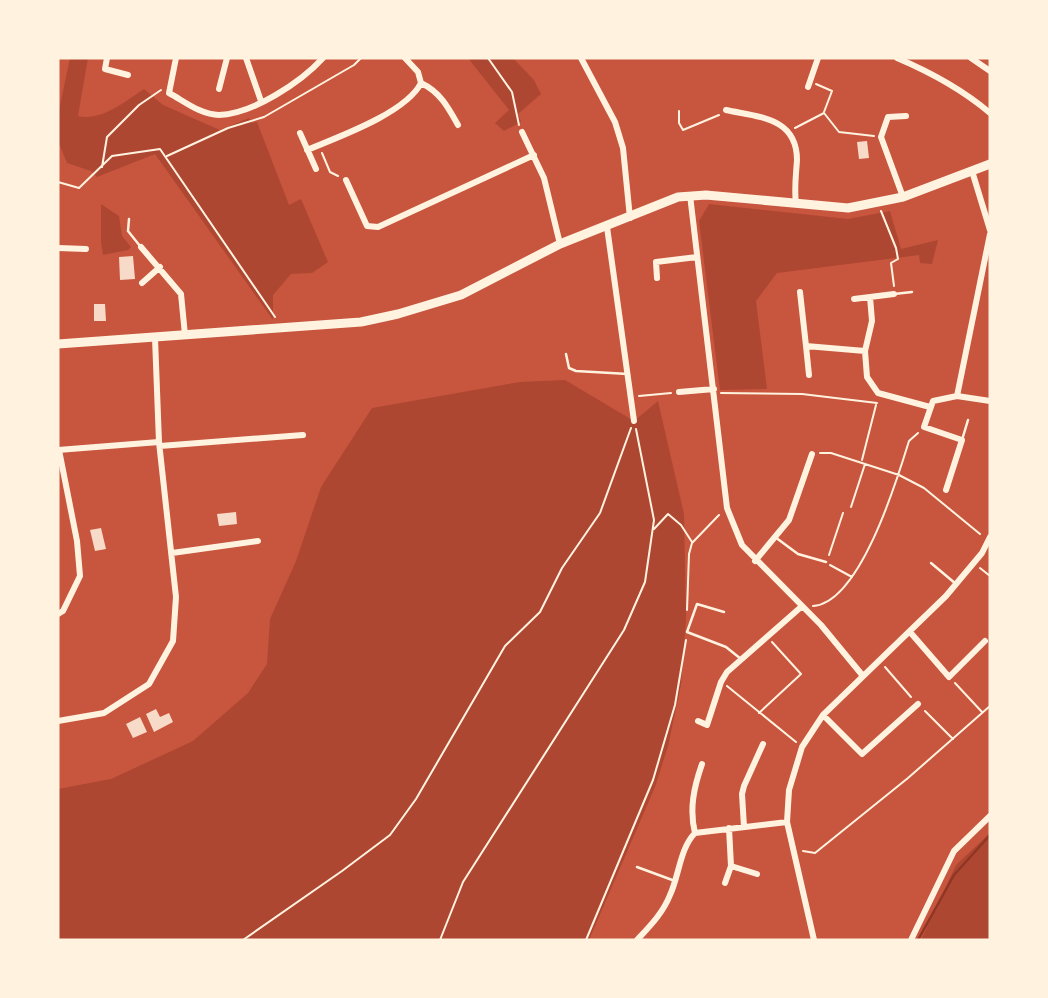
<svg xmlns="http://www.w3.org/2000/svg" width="1048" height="998" font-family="'Zilla Slab',serif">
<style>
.green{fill:#ae4732}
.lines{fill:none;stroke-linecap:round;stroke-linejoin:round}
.stream{stroke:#8f3625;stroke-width:2.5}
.building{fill:#f7dbc8}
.path{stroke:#fff3e0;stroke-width:2}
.service{stroke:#fff3e0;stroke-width:2.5}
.minor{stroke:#fff3e0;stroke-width:6}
.secondary{stroke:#fff3e0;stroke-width:9}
</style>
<rect width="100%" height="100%" fill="#c8553d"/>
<path class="green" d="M70 58H88L78 116C100 122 126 101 144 89L163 105 220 130 249 118 252 123 257 122 289 205 301 199 328 262 312 273 291 274 273 295V320L155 154 97 177 91 171 67 163 58 141V115Z
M468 58H513L534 80 541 94 518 114 521 122 504 131 495 123 509 110Z
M101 204 119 216 122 236 131 247 128 250 103 255 101 242Z
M709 204 848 219 890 211 901 249 938 240 932 264 920 263 919 255 777 273 756 301 767 389 720 390 699 221Z
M565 380 634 421 658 401 684 514 686 619 681 685 668 746 655 787 589 940H58V789L111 779 193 741 248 693 267 664 270 619 296 561 321 487 372 408 520 382Z
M990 833V940H921L956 865Z"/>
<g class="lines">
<path class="stream" d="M918 940 954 875 990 835"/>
</g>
<path class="building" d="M867 141 869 158 859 159 857 142Z
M133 256 135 279 120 280 119 257Z
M94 304H105L106 321H94Z
M236 512 237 524 219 526 217 514Z
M101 528 106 549 95 551 90 530Z
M156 709 160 717 169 713 173 722 154 732 146 714Z
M140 717 147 732 133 738 126 724Z"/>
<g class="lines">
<path class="path" d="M488 58 512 92 519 125
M816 84 832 91 824 112
M679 111V123L683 130 719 115
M795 128 824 113 839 132 874 136
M322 153 330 172 338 176
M167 156 228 128 264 117 354 65 361 58
M102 167 107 137 139 105 161 90
M58 182 79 188 112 156 160 149 275 317
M881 211 896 248 898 259 891 263 894 286
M721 393 802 394 877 403
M639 396 671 393
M820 453H831L899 475 924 488 980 534
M862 460 876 405
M851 507 865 464
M654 529 668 514 681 525 692 542
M829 555 843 513
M830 565 852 577
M980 568 990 576
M813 606C860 603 897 480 909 441L918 433
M687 610 689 554 692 543 719 515
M885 667 911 697
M955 683 982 712
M727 686 796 742
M925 711 953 739
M759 713 801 674 772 642
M803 851 815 853 908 778 990 706
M243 940 342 871 390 835 416 799 505 646 540 612 562 568 600 513 631 428
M440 940 463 882 624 630 645 582 654 520 636 429
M586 940 653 780 675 705 686 640"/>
<path class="service" d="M129 219 128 231 140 246
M894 294 912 292
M566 354 569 368 576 371 628 374
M962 440 968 420
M775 537 798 554 826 562
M931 563 956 584
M724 612 697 604 687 632 726 647 741 659
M637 867 675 881"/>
<path class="minor" d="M107 58 105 69 128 75
M176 58 169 93C184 101 201 115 219 115 253 114 301 82 323 58
M246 58 261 101
M581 58 615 122 623 148 630 218
M897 58C930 72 963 90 990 113
M971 58 990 71
M421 83C440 92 448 107 458 125
M808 87 818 58
M219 89 227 58
M726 110C758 117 797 117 797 160 796 175 794 189 796 204
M522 132 544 178 560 244
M300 133 316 169
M307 150C338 137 406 113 421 83L418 72 405 58
M972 171 990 230
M346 180 367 226 378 227 534 155
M690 195 727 508 742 545 821 625 863 676
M903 197 881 137 888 117 906 116
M607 227 634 421
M141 247 181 294 185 335
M58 248 86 249
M657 278 656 262 697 257
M142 283 160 267
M800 292 806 346 865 351
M870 297 872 321 865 351 867 377 878 393 930 407
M854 299 894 294
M806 346 809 375
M679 392 714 389
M957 396 990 234
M160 446 303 435
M58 450 159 442
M946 490 962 440 924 427 933 401 957 396 990 401
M172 553 258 541
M755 561 789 520 812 454
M58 614 63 611 80 576 77 541 59 450
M910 632 949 677 985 641
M823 715 862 754 918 704
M58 721 104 713 149 684 173 641 176 597 159 442 155 338
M698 721 707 725 721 682 727 672 801 607
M744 827 742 794 744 786 763 744
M729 828 731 866 757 874
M695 833 787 822
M725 883 731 866
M637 940C650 926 663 913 670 895 679 876 680 848 695 833 689 809 694 787 702 764
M814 940 787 822 789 790 802 747 823 715 946 596 982 553 990 537
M911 940 954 851 990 816"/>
<path class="secondary" d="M58 344 361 322 398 314 461 295 560 244 678 197 706 195 848 208 903 197 990 164"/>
</g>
<rect width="1048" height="998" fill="none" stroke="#fff3e0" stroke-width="119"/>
</svg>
